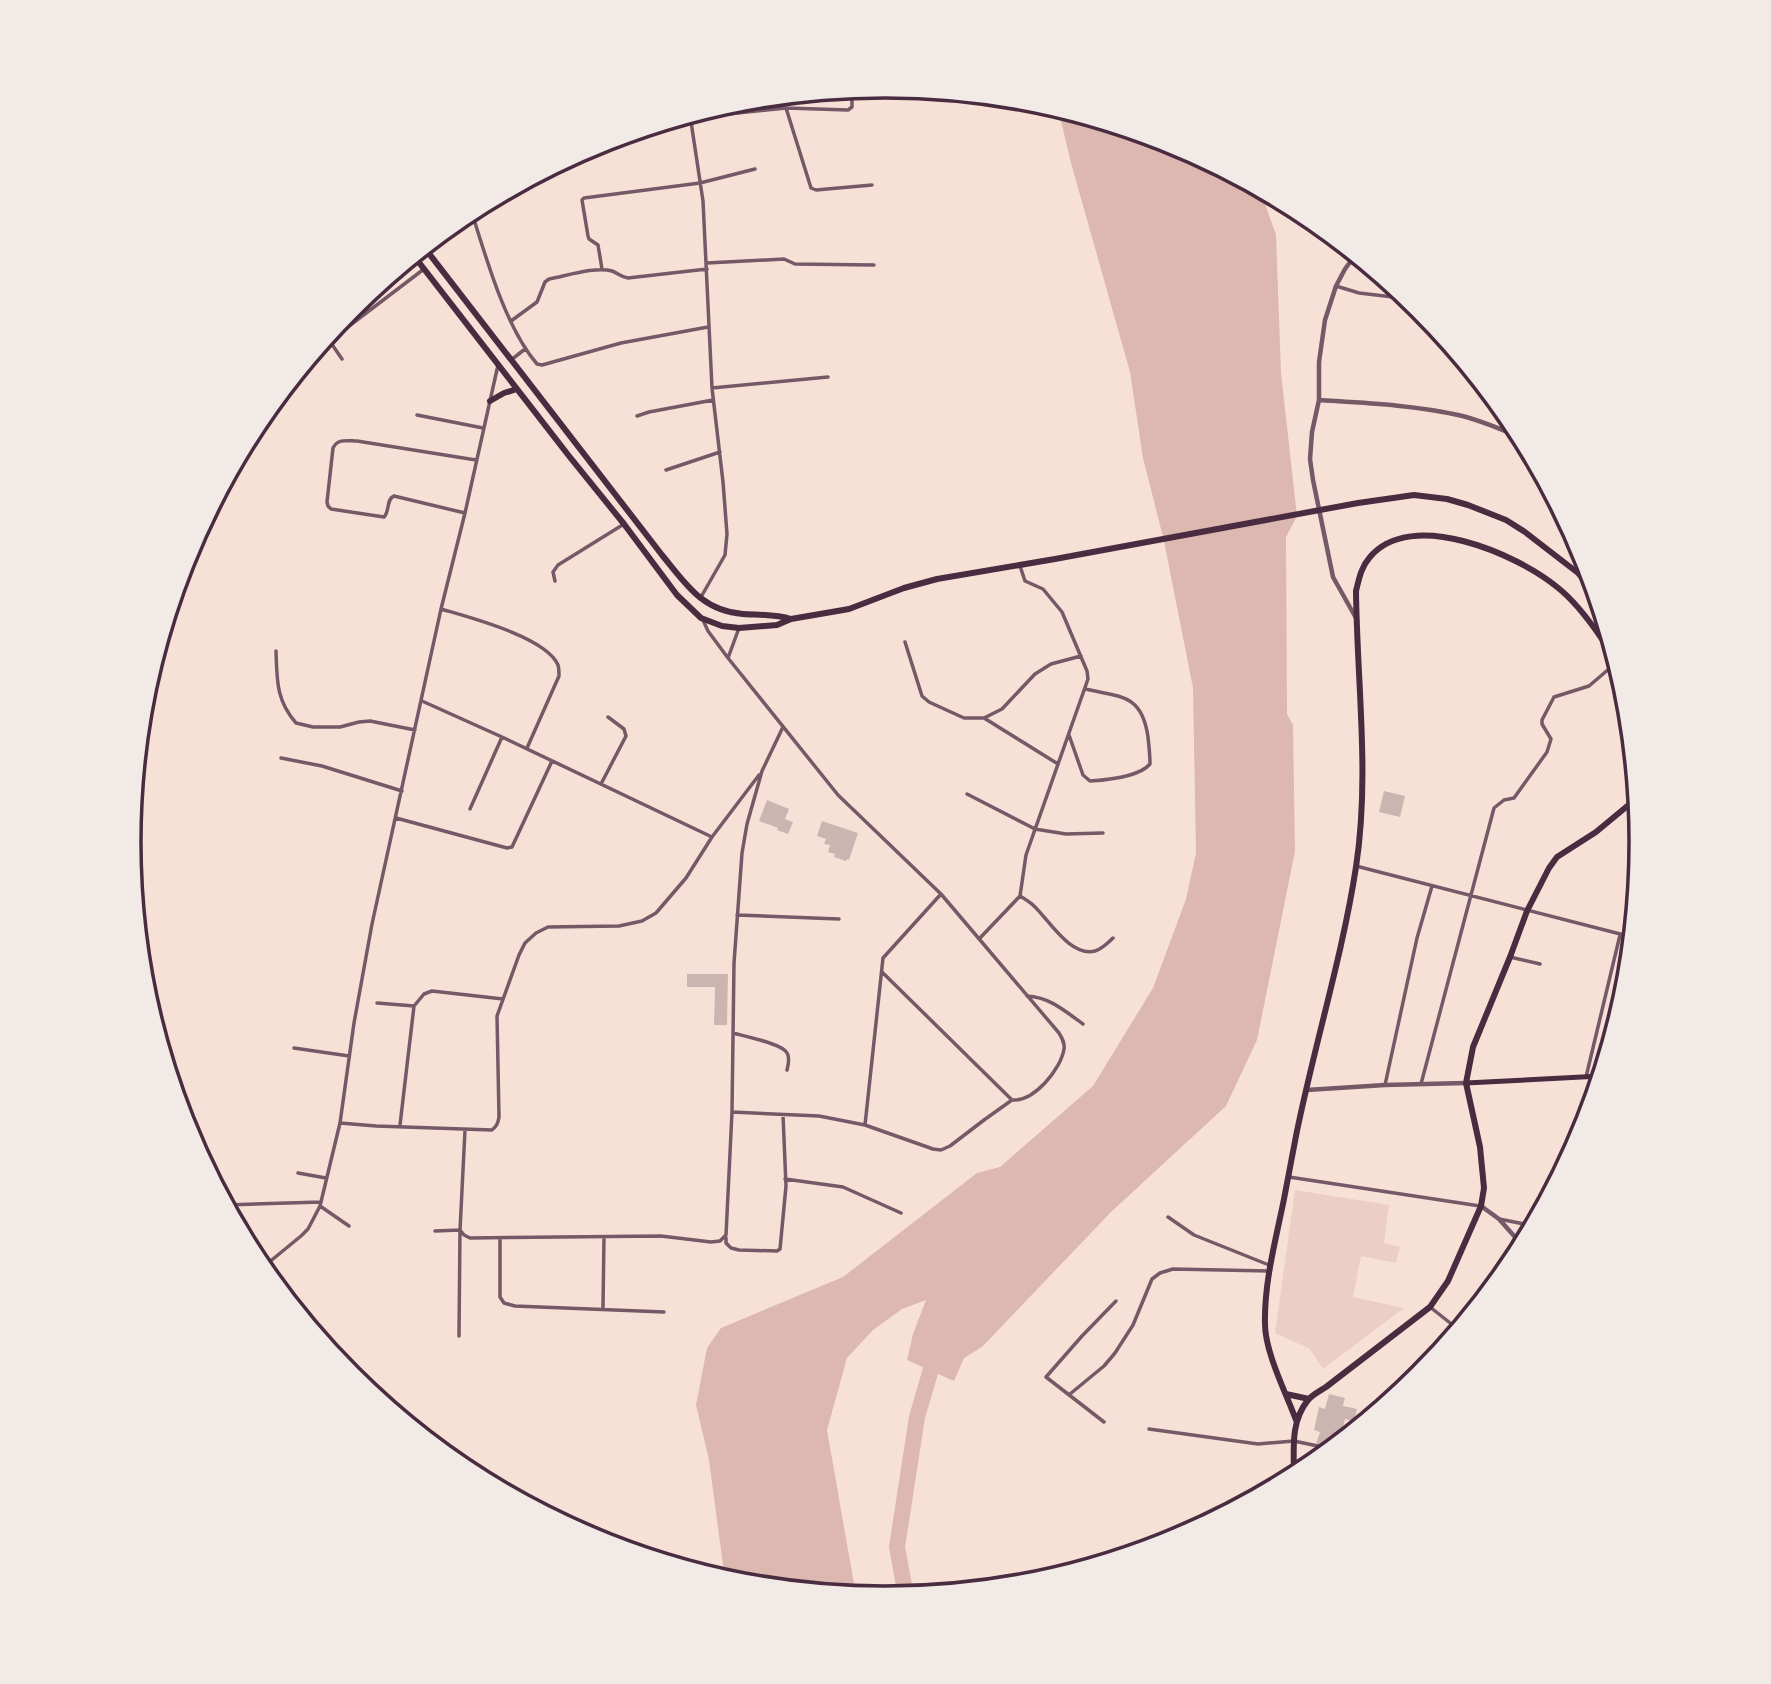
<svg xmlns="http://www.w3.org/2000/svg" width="1771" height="1684" font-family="'DejaVu Sans',sans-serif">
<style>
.green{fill:#ebcfc5}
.water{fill:#dcb8b0}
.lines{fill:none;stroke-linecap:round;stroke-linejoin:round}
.river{stroke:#dcb8b0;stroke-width:16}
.building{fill:#ccb4b1}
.minor{stroke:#755966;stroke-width:3.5}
.tertiary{stroke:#755966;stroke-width:4.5}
.secondary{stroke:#4a2c40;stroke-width:5}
.trunk{stroke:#4a2c40;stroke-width:6}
.rim{fill:none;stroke:#4a2c40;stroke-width:3.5}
</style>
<rect width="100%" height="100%" fill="#f7e1d7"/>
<path class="green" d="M1295 1190 1389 1205 1384 1243 1400 1247 1396 1263 1361 1256 1353 1297 1404 1308 1323 1369 1310 1349 1275 1333Z"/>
<path class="water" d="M1058 108 1175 143 1260 189 1276 235 1281 373 1297 516 1286 537 1287 714 1293 725 1295 851 1257 1040 1226 1106 1111 1212 982 1347 964 1358 954 1381 907 1360 913 1334 926 1300 902 1309 873 1330 847 1358 827 1430 856 1595 738 1584 725 1580 709 1460 696 1405 707 1348 721 1328 843 1277 977 1173 1000 1167 1093 1086 1153 988 1186 899 1196 853 1193 688 1164 541 1143 458 1130 372 1071 163Z"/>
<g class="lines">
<path class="river" d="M906 1596 897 1547 917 1417 936 1352"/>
</g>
<path class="building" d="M1384 791 1405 796 1400 817 1379 812Z
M767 800 789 809 785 819 793 822 788 834 777 830 778 828 759 821Z
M822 821 858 833 849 860 847 859 846 861 834 857 835 854 828 852 830 845 824 844 826 839 817 836Z
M687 974H728L727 1025H714L715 987H687Z
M1329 1394 1345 1398 1343 1406 1357 1409 1354 1421 1345 1419 1339 1444 1333 1448 1316 1444 1320 1432 1314 1430 1319 1407 1325 1409Z"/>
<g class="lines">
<path class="minor" d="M786 108 811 188 816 190 872 185
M690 115 703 201 712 388 723 482 727 534 725 555 701 597
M690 118 786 108 848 110 852 107V89
M471 210C486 257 505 327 537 364L542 365 621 343 708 327
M707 263 784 259 795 264 874 265
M602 269 598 245 589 239 588 236 582 200 584 198 700 183 755 169
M1336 286 1359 293 1410 299
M511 321 537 302 545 282 549 279C566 276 596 266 612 271 618 273 621 277 628 278L707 269
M342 359 331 343 332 339 424 269
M511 360 525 349
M712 388 828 377
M417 415 483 428
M637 416 649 412 713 400
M666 470 720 452
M465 513 394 496C386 499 390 511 384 517L331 509 328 506 327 502 333 448C338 438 348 441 357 441L476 460
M555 581 553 572 558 565 624 524
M441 609C468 617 546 637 558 665 559 668 559 672 559 676L527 748
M702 618 708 631 728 658 838 795 941 894 1059 1033C1062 1038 1065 1043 1064 1049 1061 1069 1034 1102 1012 1100L984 1120 950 1146 941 1150 933 1149 865 1125 819 1116 732 1112
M905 642 922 696 929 702 964 718H984L1002 709 1035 674 1051 664 1081 656
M276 651C277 680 276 700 296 723L313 727H340L359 722 370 721 415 730
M728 658 739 628
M422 701 502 737 712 837
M984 718 1058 764
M1069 735 1083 775 1090 781C1106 780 1139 777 1150 764 1150 755 1149 746 1148 737 1142 694 1121 697 1085 689
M281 758 322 766 402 791
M601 784 626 736 624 729 608 717
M967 794 1035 829 1066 834 1103 833
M470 809 502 737
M396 818 507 848 512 847 552 761
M1356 866 1632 937
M1020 896C1025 899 1030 902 1034 906 1049 920 1070 957 1095 951 1102 949 1108 943 1113 938
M737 915 839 919
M979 939 1020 896 1026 855 1088 679 1087 671 1062 612 1043 589 1025 581 1020 566
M1510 957 1540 964
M882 972 1012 1100
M1027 996C1050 997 1066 1012 1083 1024
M377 1003 414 1006 424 994 432 991 503 999
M733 1033C744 1036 783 1044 787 1053 790 1057 788 1066 787 1070
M294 1048 349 1056
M1586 1077 1620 935
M1421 1084 1494 808 1504 800 1514 798 1547 752 1551 739 1542 724V720L1554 697 1589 686 1617 662
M1385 1085 1417 938 1432 886
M340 1123 376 1126 492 1130C497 1126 498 1123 499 1117L497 1016 519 955 525 943 536 933 548 927 619 926 642 921 656 913 686 878 712 837 759 775
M400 1125 414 1006
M865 1125 883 958 941 894
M298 1173 326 1178
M1289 1177 1480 1206
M785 1179 843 1187 901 1213
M226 1205 321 1202
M320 1206 349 1226
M1168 1217 1194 1235 1269 1265
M1499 1219 1534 1226
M460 1230 464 1235 470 1238 661 1236 711 1242 720 1241 726 1235 732 1112 734 963 742 853 747 824 762 771 783 727
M435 1231 460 1230
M500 1238V1297L504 1303 515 1306 664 1312
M726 1238V1243L731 1248 739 1250 777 1251 780 1249 786 1186 783 1115
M262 1268 301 1236 308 1229 320 1206 340 1123 354 1023 372 924 441 609 465 513 498 365
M1430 1307 1459 1330
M603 1308 604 1237
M459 1336 460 1230 465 1130
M1070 1394 1104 1366 1115 1353 1133 1325 1152 1279 1160 1273 1173 1269 1269 1271
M1104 1422 1046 1377 1082 1336 1116 1301
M1149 1429 1258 1444 1294 1441 1332 1449"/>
<path class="tertiary" d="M1356 254 1345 269 1336 286 1325 320 1319 362V400L1312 432 1310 459 1313 480 1333 577 1356 618
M1319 400C1365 403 1413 405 1458 415 1481 420 1503 430 1524 439
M1501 429 1507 413
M1307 1090 1385 1085 1466 1083
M1481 1206 1499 1219 1523 1246"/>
<path class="secondary" d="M1466 1083 1601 1076"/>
<path class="trunk" d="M424 247 662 555C686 584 702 611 743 614 759 615 775 614 791 619
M414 256 569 456 624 524 677 595 701 618 722 626 739 628 777 625 791 619 849 609 904 588 937 579 1055 559 1358 503 1414 495 1447 499 1468 505 1506 520 1525 532 1578 573 1597 594
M490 401 504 393 517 389
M1286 1394 1309 1399
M1296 1420C1286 1393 1265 1352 1265 1324 1264 1282 1276 1239 1284 1199 1288 1178 1292 1157 1296 1136 1314 1046 1342 958 1356 867 1370 775 1357 684 1356 591 1359 579 1361 567 1370 557 1411 508 1517 554 1557 587 1575 601 1589 620 1602 639L1605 642 1612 643
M1294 1477C1294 1450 1290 1422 1308 1400 1312 1395 1320 1391 1326 1387L1430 1307 1448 1281 1481 1206 1484 1188 1480 1147 1466 1083 1473 1047 1510 957 1527 911 1549 868 1557 857 1596 832 1637 798"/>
</g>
<path d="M0 0H1771V1684H0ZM141 842a744 744 0 1 1 1488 0a744 744 0 1 1-1488 0Z" fill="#f1eae7" fill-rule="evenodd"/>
<path class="rim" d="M141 842a744 744 0 1 1 1488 0a744 744 0 1 1-1488 0Z"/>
</svg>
